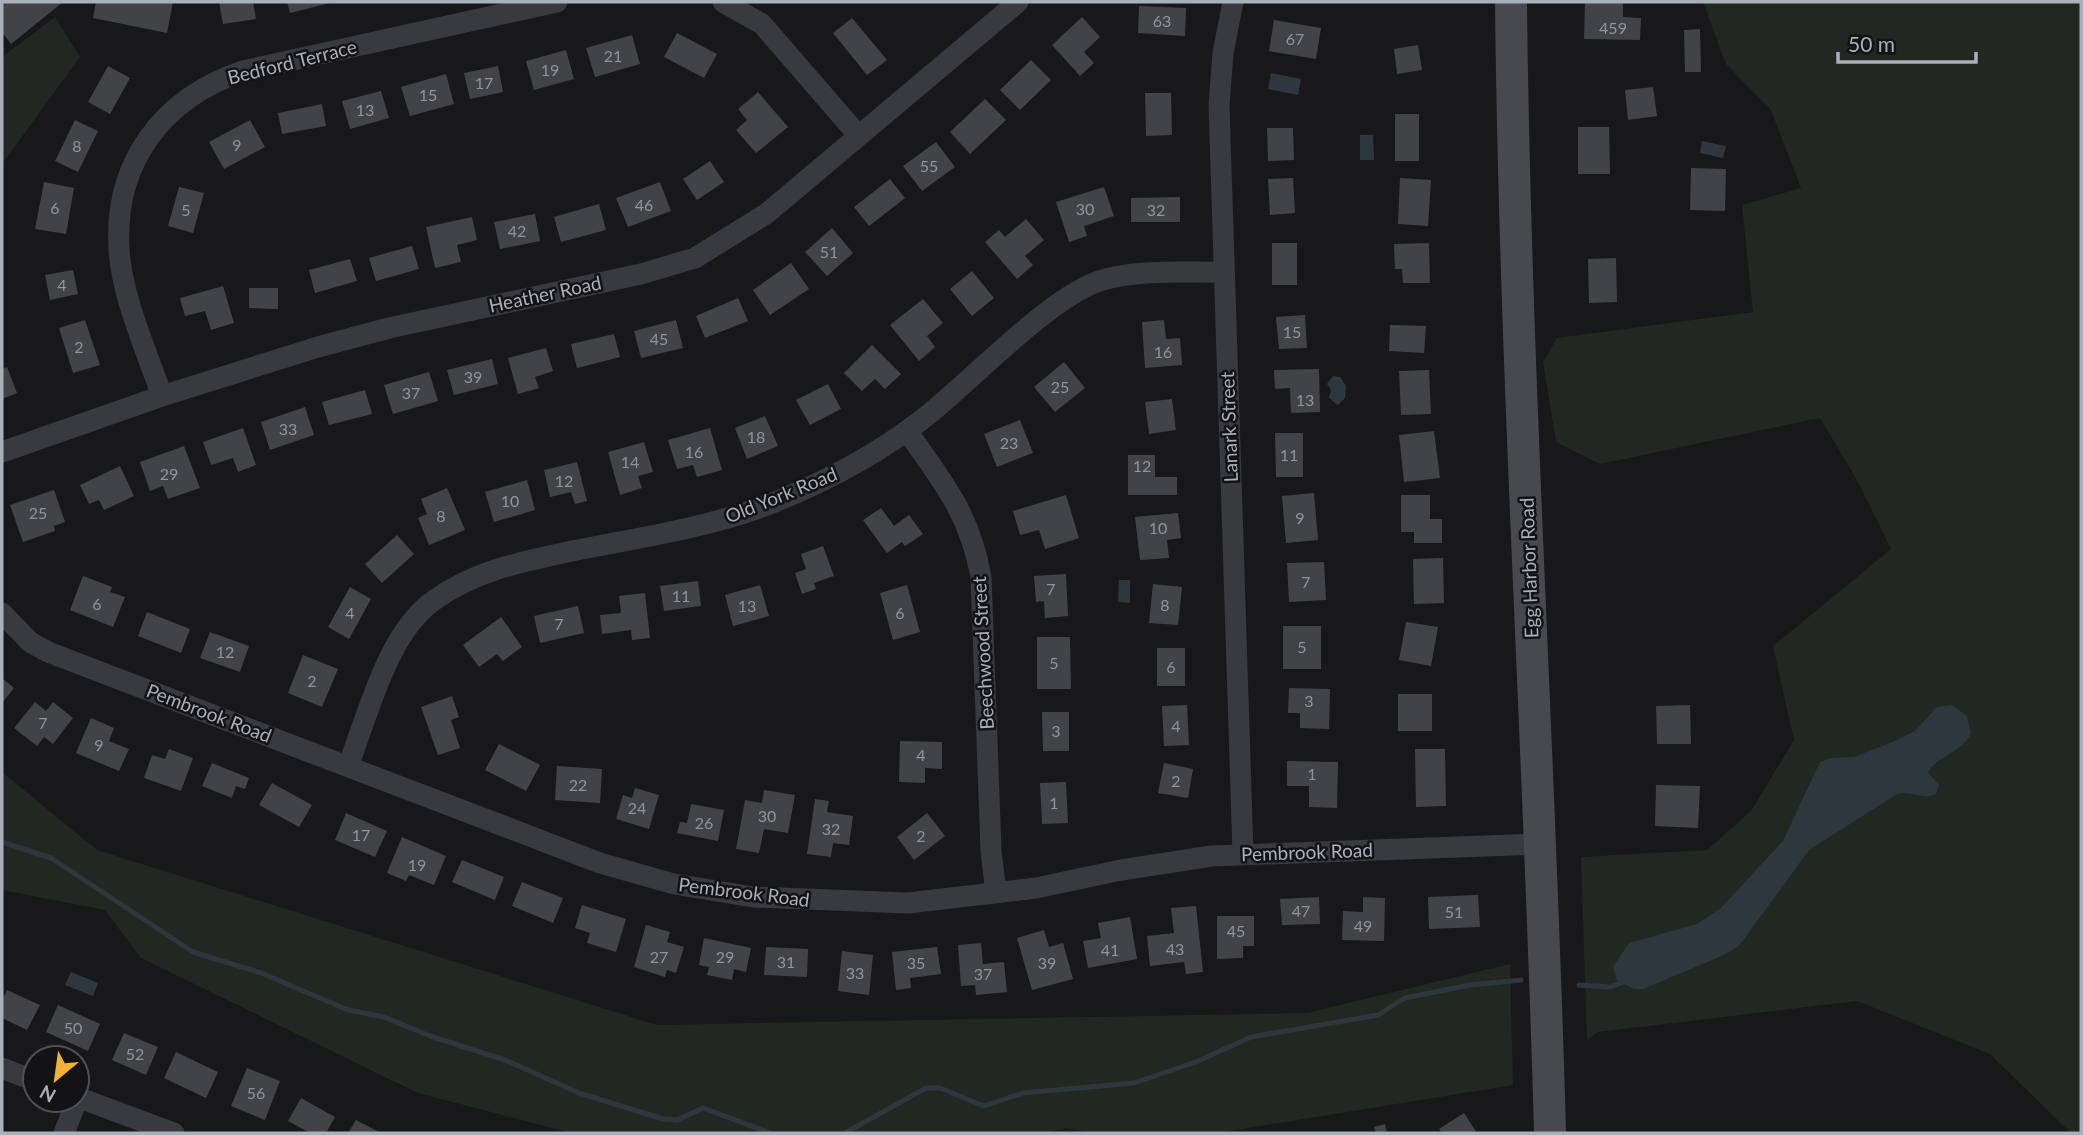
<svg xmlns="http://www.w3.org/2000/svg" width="2083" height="1135" font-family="Lato,sans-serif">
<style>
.green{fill:#202821}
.water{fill:#2e373e}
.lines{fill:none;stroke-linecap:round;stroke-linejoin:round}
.stream{stroke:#2e373e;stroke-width:5}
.building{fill:#424347}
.minor{stroke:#393a3f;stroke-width:21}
.secondary{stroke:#47494f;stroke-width:32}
.labels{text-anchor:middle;stroke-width:5;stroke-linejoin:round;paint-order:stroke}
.number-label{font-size:16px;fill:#90949d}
.street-label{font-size:19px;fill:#aaafba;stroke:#131315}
</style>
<rect width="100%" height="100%" fill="#18181a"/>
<path class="green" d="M1703 2H2081V1133H2071L1990 1054 1857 1001 1598 1032 1587 1040 1581 857 1707 850 1751 811 1794 740 1773 646 1891 549 1857 480 1820 418 1600 464 1556 442 1543 362 1557 338 1753 312 1742 205 1801 188 1771 110 1726 64Z
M55 17 80 57 2 164V57Z
M2 772 97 850 657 1025 1307 1013 1510 964 1513 1085 1217 1133H1096L1066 1128 1045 1133H572L418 1093 141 958 105 910 2 890Z"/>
<path class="water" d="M1271 73 1301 79 1298 95 1268 89Z
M1360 135H1373L1374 160H1360Z
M1702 141 1726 146 1723 158 1700 153Z
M1333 376 1340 377 1346 386 1345 398 1338 405 1329 398 1331 390 1327 384Z
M1119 580H1130V603L1118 602Z
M1952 705 1967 716 1971 734C1958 756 1934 757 1928 773L1939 785 1936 794C1923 801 1912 790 1897 794L1809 850 1739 946 1724 955 1643 989H1634L1617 980 1613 967 1629 943 1697 924 1720 909 1783 841 1820 762 1832 758 1854 757 1895 741 1915 731 1937 707Z
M71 972 98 983 93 996 65 985Z"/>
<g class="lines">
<path class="stream" d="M2 842 51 858 193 952 261 973 348 1010 384 1017 430 1036 505 1060 579 1093 663 1119 677 1120 703 1108 770 1133
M1579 985 1610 987 1626 981
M845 1133 926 1088H940L984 1106 1023 1093 1134 1083 1196 1062 1251 1037 1378 1015 1405 998 1470 985 1521 980"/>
</g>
<path class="building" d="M2 2H63L11 44 2 32Z
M96 2H173L167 33 93 18Z
M219 2H253L256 19 223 24Z
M287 2H330V3L290 13Z
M1585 2H1623V17L1641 18 1640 40 1584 39Z
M1139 6 1186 8 1185 36 1138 33Z
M1082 17 1100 37 1084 52 1094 63 1080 76 1052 45Z
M852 18 887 60 867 75 833 33Z
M1274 20 1321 28 1316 59 1269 51Z
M1700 29 1701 72H1685L1684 30Z
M677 33 717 54 704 78 664 57Z
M632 35 640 64 595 77 586 48Z
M1418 45 1422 70 1397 74 1394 49Z
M566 50 574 79 534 90 526 61Z
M1031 60 1051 80 1020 110 1000 90Z
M108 66 130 78 110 114 88 102Z
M498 66 503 92 470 99 464 73Z
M446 74 454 104 410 116 401 87Z
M1653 87 1657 116 1628 120 1625 90Z
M381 91 389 118 350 129 342 101Z
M758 92 788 127 756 153 736 130 747 120 738 109Z
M1145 93H1171L1172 135 1146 136Z
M985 99 1006 120 970 154 950 132Z
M322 104 326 126 282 134 278 113Z
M1395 114H1419V161H1395Z
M75 120 98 131 78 172 55 161Z
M250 120 265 147 224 169 209 142Z
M1578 127H1609L1610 174H1578Z
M1267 128H1293L1294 160 1268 161Z
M936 142 955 167 922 191 903 166Z
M710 161 724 182 697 200 683 179Z
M1691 168 1726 169 1725 211 1690 210Z
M1293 178 1295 213 1270 215 1268 179Z
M1400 178 1431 180 1428 226 1398 224Z
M890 179 905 198 869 226 854 207Z
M44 182 74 188 66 234 35 229Z
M660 182 671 211 628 227 616 198Z
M179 187 204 193 193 233 168 226Z
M1104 187 1114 216 1084 226 1087 236 1069 242 1056 202Z
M1180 197V222H1131V198Z
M599 204 606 230 561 242 554 217Z
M535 214 540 241 500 249 494 222Z
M472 217 477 240 457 245 461 262 435 268 426 227Z
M1026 219 1044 240 1025 256 1033 265 1017 279 985 242 999 230 1005 237Z
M832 228 853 253 827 276 805 252Z
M1272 243H1297V285H1272Z
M1429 243 1430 283H1403L1402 269H1395L1394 244Z
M412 246 419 269 376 281 369 258Z
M1616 258 1617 302 1589 303 1588 259Z
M350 259 357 281 315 293 309 270Z
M791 263 809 289 770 315 753 290Z
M73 270 78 294 50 300 45 275Z
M972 271 994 298 972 316 950 289Z
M223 286 234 323 211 330 205 311 185 316 180 298Z
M249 288H278V309L249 308Z
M738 298 748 321 705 338 696 316Z
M923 299 943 323 927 336 935 347 919 361 890 325Z
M1305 315 1307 348 1279 349 1276 317Z
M85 320 100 365 73 373 59 328Z
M676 320 683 348 641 358 634 331Z
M1164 320 1166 339 1180 338 1182 365 1145 368 1142 322Z
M1390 325 1426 326 1424 353 1389 351Z
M614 334 620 357 577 368 571 344Z
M872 345 901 374 885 389 875 379 862 391 844 373Z
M546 348 553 371 535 377 539 388 518 394 508 358Z
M492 359 498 384 454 395 447 370Z
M1064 362 1085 388 1055 412 1034 387Z
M7 367 17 393 2 399V369Z
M1319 369 1320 412 1291 413 1290 388 1275 389 1274 370Z
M1429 370 1431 414 1401 415 1399 371Z
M429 372 438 401 393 414 384 385Z
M828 384 841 409 810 425 796 400Z
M365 390 372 414 329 425 322 402Z
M1172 399 1176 430 1149 434 1145 402Z
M305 407 314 435 270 450 261 422Z
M765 416 778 446 747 459 735 428Z
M1020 420 1033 453 997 467 984 434Z
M243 428 256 465 238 472 233 458 211 465 203 442Z
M710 428 722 470 697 477 693 465 677 469 668 440Z
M1434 431 1440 478 1404 482 1399 435Z
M1275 433H1303V477H1276Z
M644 442 653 472 638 476 642 488 620 495 608 452Z
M184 446 200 488 168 499 163 486 150 491 140 462Z
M1128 455H1155V477H1177V495H1128Z
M577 462 587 501 575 504 571 492 550 497 544 470Z
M120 466 134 496 104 510 99 500 89 504 80 485Z
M527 480 535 510 494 522 485 492Z
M447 488 465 530 429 545 418 518 427 514 421 499Z
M54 490 65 522 54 526 55 531 23 542 10 505Z
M1314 493 1318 540 1286 543 1282 496Z
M1066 495 1079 538 1045 549 1039 530 1020 535 1013 511Z
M1401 495H1430V519H1442V543H1414V532H1401Z
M881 508 894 526 909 515 923 534 905 546 902 542 887 553 863 520Z
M1178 513 1181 538 1167 540 1169 558 1140 560 1135 517Z
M397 535 414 554 382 583 365 564Z
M823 546 834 576 814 583 816 589 802 594 795 573 806 569 801 554Z
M1443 558 1444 603 1414 604 1413 559Z
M1324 562 1326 600 1289 602 1287 563Z
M1066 574 1068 616 1045 618 1044 601 1036 602 1034 576Z
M83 576 112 587 110 592 125 597 113 627 70 610Z
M698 581 701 606 664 611 660 586Z
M1153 584 1182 587 1178 625 1149 623Z
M760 585 769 616 733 626 725 595Z
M907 585 920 632 893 640 880 593Z
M350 587 371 599 349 639 328 627Z
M645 593 650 638 632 640 631 630 602 634 600 615 621 613 619 596Z
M578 606 584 633 540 643 534 616Z
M147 612 190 629 181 653 138 636Z
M501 617 522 647 503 661 497 654 479 667 463 645Z
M1406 622 1438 627 1431 666 1399 660Z
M1283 626H1321V669H1283Z
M210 632 249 646 240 672 200 658Z
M1037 637H1070L1071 689H1037Z
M1157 648H1185V686H1157Z
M303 655 338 669 322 707 288 693Z
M2 678 14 688 2 703Z
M1289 688 1330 689 1329 729 1300 728V713H1288Z
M1398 694H1432V731H1398Z
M452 696 459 717 451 720 460 748 438 755 421 707Z
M35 702 46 711 53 702 73 718 53 744 44 737 37 746 14 728Z
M1187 705 1189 745 1164 746 1162 706Z
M1690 705 1691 744H1657L1656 706Z
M1042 712H1069V751H1043Z
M91 718 114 728 109 741 129 749 119 771 76 753Z
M900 741 942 742V769L925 768V783L899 782Z
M499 744 540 765 526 791 485 770Z
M169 749 193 758 181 791 144 778 152 755 165 759Z
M1415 749H1445L1446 806 1416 807Z
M1287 761 1338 762 1337 808 1309 807V786H1287Z
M212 763 249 778 245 789 236 786 232 798 202 786Z
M1164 763 1193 769 1188 798 1158 793Z
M557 766 602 769 600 803 555 800Z
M1066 782 1068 823 1042 824 1040 783Z
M272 783 312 805 299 827 259 805Z
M1656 785 1700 786 1698 828 1655 826Z
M635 788 659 795 649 829 616 819 623 795 632 798Z
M764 790 795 795 788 833 764 829 759 853 736 849 745 800 762 803Z
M815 799 829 801 827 812 853 816 849 845 833 843 831 857 807 854Z
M691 804 724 810 718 841 677 833 680 822 687 823Z
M346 813 387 831 375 857 335 840Z
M927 813 945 836 914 860 897 837Z
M402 837 446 856 434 885 409 875 406 881 387 873Z
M462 860 504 877 495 900 452 882Z
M522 882 563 898 553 923 512 906Z
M1478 895 1480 927 1429 929 1428 897Z
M1319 897 1320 924 1282 925 1280 899Z
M1363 897 1385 898 1384 941 1342 940 1343 911 1363 912Z
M582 905 626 919 616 952 587 943 590 933 575 928Z
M1196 906 1203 972 1186 974 1184 962 1150 966 1147 936 1174 933 1171 908Z
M1217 916H1254V946H1243V958L1217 959Z
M1130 917 1137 959 1088 968 1083 941 1101 938 1098 923Z
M646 925 670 932 667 942 684 947 676 973 667 970 665 977 634 967Z
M1044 930 1049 947 1063 943 1073 979 1032 990 1017 938Z
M704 938 751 948 746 972 734 969 732 980 707 975 709 967 699 965Z
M981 943 983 964 1004 962 1007 992 976 995 975 985 961 986 958 945Z
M766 947 808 949 807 977 764 975Z
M937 947 941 974 910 978 911 988 896 990 892 952Z
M842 951 873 955 869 995 838 991Z
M7 990 40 1005 27 1030 2 1018V1000Z
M58 1005 100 1024 88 1051 46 1032Z
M124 1033 158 1047 146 1075 112 1060Z
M176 1052 218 1072 206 1098 164 1078Z
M247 1068 280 1081 265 1120 231 1106Z
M301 1098 335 1117 326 1133H310L288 1121Z
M1464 1113 1477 1133H1442L1439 1129Z
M356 1120 381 1133H348Z
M1385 1124 1387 1133H1376L1374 1127Z"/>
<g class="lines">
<path class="minor" d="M723 2 762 24 858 135
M1233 2 1223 53 1219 105 1243 853
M162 396C147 352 121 295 119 248 114 162 163 98 243 71L557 2
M907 431C943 482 970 514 981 577L991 850 996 893
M2 452 162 396 318 347 389 328 641 274 695 258 766 214 1018 2
M2 613 30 642 48 652 600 863 674 884 753 897 908 903 1036 888 1121 870 1212 856 1539 844
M348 766C368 715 387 634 433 601 476 570 521 562 572 551 638 538 707 528 770 504 825 482 878 454 924 418 971 382 1053 292 1106 279 1144 269 1186 273 1224 272
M2 1068 35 1081
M77 1097 174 1133
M64 1133 77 1100"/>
<path class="secondary" d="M1511 2C1515 379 1540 756 1550 1133"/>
</g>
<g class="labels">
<g class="number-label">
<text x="1162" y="27">63</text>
<text x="1613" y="34">459</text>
<text x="1295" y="45">67</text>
<text x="613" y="62">21</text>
<text x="550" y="76">19</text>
<text x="484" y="89">17</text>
<text x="428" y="101">15</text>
<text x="365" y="116">13</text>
<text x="237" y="151">9</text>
<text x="77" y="152">8</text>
<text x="929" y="172">55</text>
<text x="644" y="211">46</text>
<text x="55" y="214">6</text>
<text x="1085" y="215">30</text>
<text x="186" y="216">5</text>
<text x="1156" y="216">32</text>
<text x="517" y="237">42</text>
<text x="829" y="258">51</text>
<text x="62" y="291">4</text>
<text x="1292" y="338">15</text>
<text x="659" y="345">45</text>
<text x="79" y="353">2</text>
<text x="1163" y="358">16</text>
<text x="473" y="383">39</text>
<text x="1060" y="393">25</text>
<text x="411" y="399">37</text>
<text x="1305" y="406">13</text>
<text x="288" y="435">33</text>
<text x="756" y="443">18</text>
<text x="1009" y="449">23</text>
<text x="694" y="458">16</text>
<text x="1289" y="461">11</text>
<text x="630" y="468">14</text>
<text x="1142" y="472">12</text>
<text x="169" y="480">29</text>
<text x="564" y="487">12</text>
<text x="510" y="507">10</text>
<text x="38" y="519">25</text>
<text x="441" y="522">8</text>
<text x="1300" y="524">9</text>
<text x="1158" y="534">10</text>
<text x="1306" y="588">7</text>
<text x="1051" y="595">7</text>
<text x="681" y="602">11</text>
<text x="97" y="610">6</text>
<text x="1165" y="611">8</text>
<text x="747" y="612">13</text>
<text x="350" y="619">4</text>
<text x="900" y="619">6</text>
<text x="559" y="630">7</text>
<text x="1302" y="653">5</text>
<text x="225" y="658">12</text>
<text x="1054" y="669">5</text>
<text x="1171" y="673">6</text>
<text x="312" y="687">2</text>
<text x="1309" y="707">3</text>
<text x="43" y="729">7</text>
<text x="1176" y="732">4</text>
<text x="1056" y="737">3</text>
<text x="99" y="751">9</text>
<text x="921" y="761">4</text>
<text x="1312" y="780">1</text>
<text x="1176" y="787">2</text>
<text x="578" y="791">22</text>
<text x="1054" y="809">1</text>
<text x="637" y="814">24</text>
<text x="767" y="822">30</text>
<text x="704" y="829">26</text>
<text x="831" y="835">32</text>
<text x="361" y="841">17</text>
<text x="921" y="842">2</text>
<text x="417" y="871">19</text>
<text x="1301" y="917">47</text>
<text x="1454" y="918">51</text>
<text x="1363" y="932">49</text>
<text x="1236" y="937">45</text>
<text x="1175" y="955">43</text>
<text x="1110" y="956">41</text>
<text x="659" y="963">27</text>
<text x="725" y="963">29</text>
<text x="786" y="968">31</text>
<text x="916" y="969">35</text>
<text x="1047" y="969">39</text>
<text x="855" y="979">33</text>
<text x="983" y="980">37</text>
<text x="73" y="1034">50</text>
<text x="135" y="1060">52</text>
<text x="256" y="1099">56</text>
</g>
<g class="street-label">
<text transform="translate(292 62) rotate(-14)" y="7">Bedford Terrace</text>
<text transform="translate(545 294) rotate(-12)" y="7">Heather Road</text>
<text transform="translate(1229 427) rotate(-92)" y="7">Lanark Street</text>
<text transform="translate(781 495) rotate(-22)" y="7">Old York Road</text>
<text transform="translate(1529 568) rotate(-92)" y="7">Egg Harbor Road</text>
<text transform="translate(983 653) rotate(-93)" y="7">Beechwood Street</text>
<text transform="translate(209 713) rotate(21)" y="7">Pembrook Road</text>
<text transform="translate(1307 852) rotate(-2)" y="7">Pembrook Road</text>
<text transform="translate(744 892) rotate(7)" y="7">Pembrook Road</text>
</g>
</g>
<rect width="2083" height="1135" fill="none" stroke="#aaafba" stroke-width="7"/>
<g transform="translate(56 1079) rotate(209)"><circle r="33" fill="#131315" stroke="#4f5157" stroke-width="2"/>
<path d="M0-5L12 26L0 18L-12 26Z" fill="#f2b238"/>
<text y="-10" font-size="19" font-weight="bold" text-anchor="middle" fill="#aaafba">N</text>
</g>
<path d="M1838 52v10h138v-10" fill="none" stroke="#aaafba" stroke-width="3.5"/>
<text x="1848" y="52" font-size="21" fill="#aaafba" stroke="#131315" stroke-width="5" paint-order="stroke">50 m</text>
</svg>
